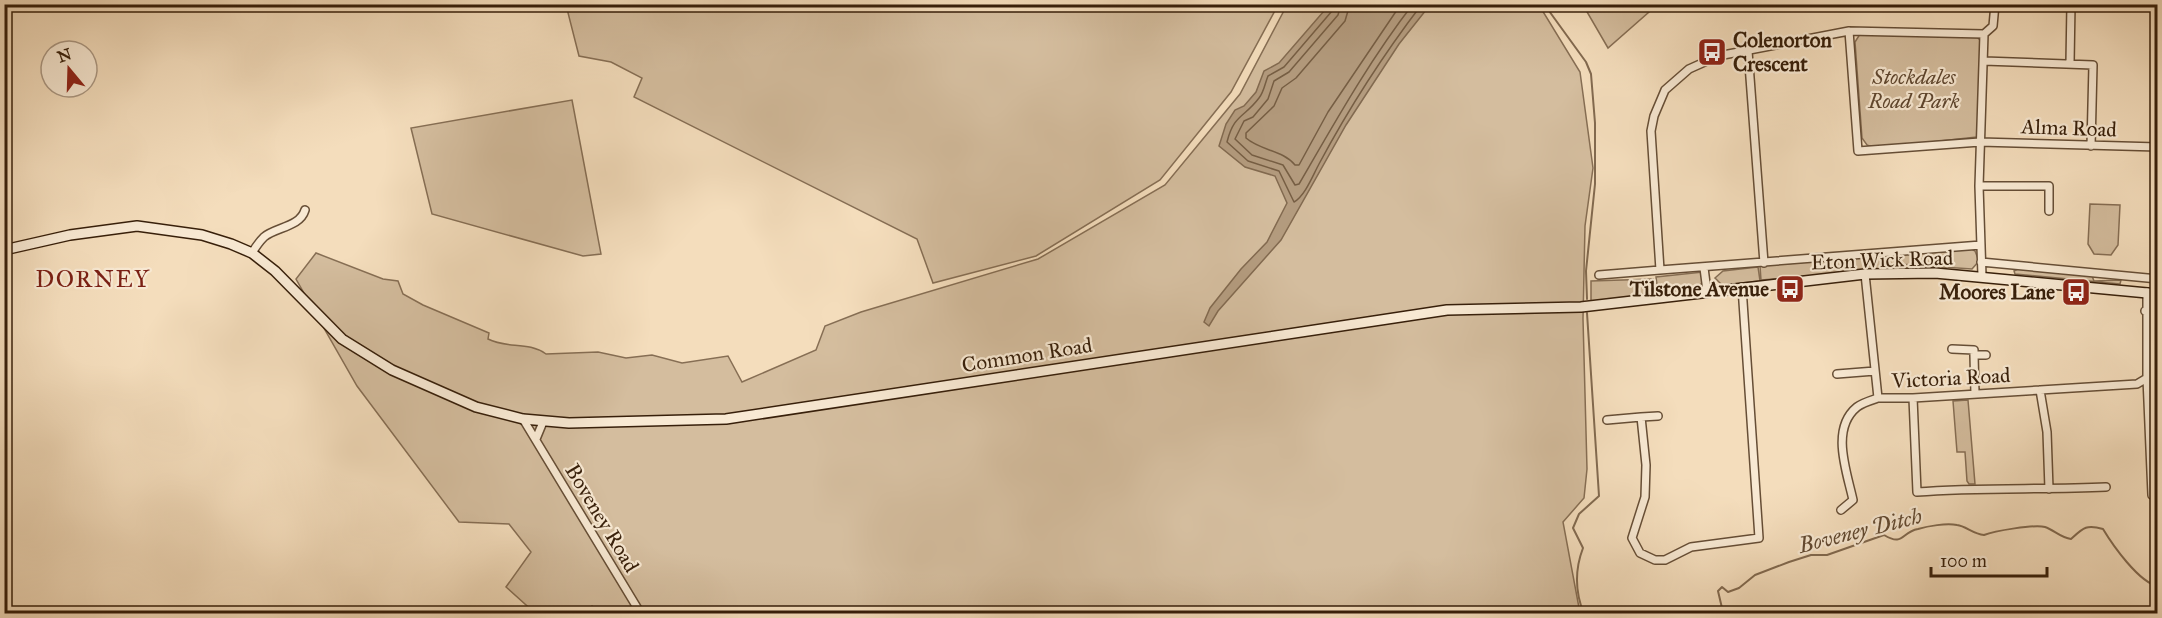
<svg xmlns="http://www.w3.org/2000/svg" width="2162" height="618" font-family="'IM FELL Great Primer',serif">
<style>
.green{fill:#d4bd9e;stroke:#866e54;stroke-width:1.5}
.water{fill:#b49c7f;stroke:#826a50;stroke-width:1.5}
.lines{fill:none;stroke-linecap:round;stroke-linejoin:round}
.shore{stroke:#765e44;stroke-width:1.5}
.stream{stroke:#826a50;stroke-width:2}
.street-casing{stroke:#664e36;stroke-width:10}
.secondary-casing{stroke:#371f0a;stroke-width:12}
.street{stroke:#f8e9d3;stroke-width:7}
.secondary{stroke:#f8e9d3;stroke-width:9}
.labels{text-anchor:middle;stroke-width:4.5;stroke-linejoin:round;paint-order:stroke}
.poi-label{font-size:21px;font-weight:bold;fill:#371f0a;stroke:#f8e9d3;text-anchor:end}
.park-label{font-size:21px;font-style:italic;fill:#5e462f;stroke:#f8e9d3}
.street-label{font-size:21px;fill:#371f0a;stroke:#f8e9d3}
.water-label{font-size:22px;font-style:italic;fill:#634b33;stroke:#f8e9d3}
.quarter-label{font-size:24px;letter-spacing:1.5px;fill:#7a1f14;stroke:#f8e9d3}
</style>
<rect width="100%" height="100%" fill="#f4ddbc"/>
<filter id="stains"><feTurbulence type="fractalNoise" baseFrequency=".00333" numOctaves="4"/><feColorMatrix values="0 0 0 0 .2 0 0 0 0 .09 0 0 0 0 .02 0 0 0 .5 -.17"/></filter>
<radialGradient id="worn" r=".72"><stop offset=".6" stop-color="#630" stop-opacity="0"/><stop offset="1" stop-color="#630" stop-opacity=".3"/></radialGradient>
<path class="green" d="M566 5V4L1278 5 1231 92 1160 180 1036 256 933 283 917 239 634 97 642 78 611 62 579 56Z
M1287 5H1539L1580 72 1593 168 1585 226 1583 319 1587 469 1584 498 1563 522 1580 613 600 614 592 606 583 613H535L506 587 531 552 509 524 459 522 357 386 296 279 316 253 383 279 398 281 403 294 423 305 489 333 488 339C507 349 528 341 546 354L598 352 626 358 652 355 682 363 728 356 742 382 816 350 825 326 861 312 1038 259 1165 185 1240 94Z
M1583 5H1657L1608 48Z
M1860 34 1976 36 1982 42 1977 137 1874 148 1867 145 1862 138 1855 42Z
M572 100 601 254 583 256 432 214 411 128Z
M2090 204 2120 205 2118 245 2111 255 2094 254 2088 244Z
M1970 248 1975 251 1979 261 1972 269 1899 264 1883 270 1761 280 1760 266Z
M1758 267 1760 281 1722 285 1715 278 1723 271Z
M2018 269 2092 276 2094 281 2121 280 2120 284 2015 274 2014 271Z
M1703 272 1704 281 1698 287 1658 292 1656 277Z
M1653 279 1656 292 1654 293 1591 302V281Z
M1968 400 1975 484H1969L1967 481 1965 452H1957L1953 401Z"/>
<path class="water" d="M1330 4 1430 5 1399 44 1346 125 1281 240 1218 311 1209 326 1204 322 1210 308 1241 269 1267 242 1287 203 1275 176 1245 167 1219 146 1226 124 1235 110 1244 106 1256 92 1264 71 1279 63Z"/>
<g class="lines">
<path class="shore" d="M1334 4 1332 11 1284 67 1268 76C1265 83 1264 92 1259 98 1244 118 1234 114 1227 142L1248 161 1279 171 1294 202C1305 196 1313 175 1319 164 1349 108 1383 55 1422 4
M1341 4 1338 15 1289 72 1274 81 1268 99 1253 117 1244 121 1235 139 1252 155 1283 165 1295 185 1299 184C1335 122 1369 61 1413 4
M1350 4 1345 21 1296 78 1282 88 1274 106 1246 133V138C1261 151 1283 150 1295 165H1299L1328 112 1401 4"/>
<path class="stream" d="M1544 4 1586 62 1591 74 1595 123V184L1586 271 1587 299
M1584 614C1575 592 1575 569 1583 548L1573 528 1579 514 1599 496 1587 313
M1711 614 1722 608 1718 591 1722 587 1728 592 1739 588 1755 575 1789 562 1811 555H1827L1884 535C1904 547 1901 532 1918 529 1928 526 1946 523 1957 525 1966 526 1973 534 1984 535 1994 531 2035 524 2045 527 2054 530 2061 538 2071 539 2083 528 2086 524 2103 529 2112 544 2139 583 2158 586"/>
<g class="street-casing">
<path id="street" d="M1849 31 1858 151 1980 142 2158 147
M1984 34 1993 26 1995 4
M1748 51 1764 263
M1984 61 2093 65 2091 146
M2070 63 2071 4
M1979 186H2049V211
M1981 245 1660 270 1651 131 1654 116 1665 90 1689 69 1718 56 1849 31 1984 34
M252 253C255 248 259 242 264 237 276 227 300 227 305 210
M1981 262 2158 279
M1704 268 1707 291
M1865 274 1878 398H1913L2137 384 2147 378
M1599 275 1660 270
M1982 276 1979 186 1984 34
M2147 292V378L2152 495
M2145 311 2158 312
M1952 349 1974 350V355
M1837 374 1875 371
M2040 390 2047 432 2049 489
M1975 394 1974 355H1986
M1913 398 1917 492C1979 487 2043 490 2106 487
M1641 417 1658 416
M523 419 641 614
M1607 420 1641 417 1646 465 1645 497 1632 538 1640 553 1655 560H1665L1691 547 1759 538 1742 287
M536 439 543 422
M1841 510 1853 500C1847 472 1830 429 1857 407 1862 403 1872 400 1878 398"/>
</g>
<g class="secondary-casing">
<path id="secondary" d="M4 250 70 235 137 226 202 235 231 244 252 253 275 271 342 339 392 370 476 407 523 419 569 423 726 419 1447 310 1581 307 1865 274 1935 273 2158 294"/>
</g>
<use href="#street" class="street"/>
<use href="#secondary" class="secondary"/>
</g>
<defs>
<g id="bus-square" transform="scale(1.5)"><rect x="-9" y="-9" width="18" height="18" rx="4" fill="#8f2418" stroke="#f8e9d3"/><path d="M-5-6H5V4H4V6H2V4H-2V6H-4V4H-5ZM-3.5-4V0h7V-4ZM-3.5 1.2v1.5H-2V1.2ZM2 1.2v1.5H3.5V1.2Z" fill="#fff"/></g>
</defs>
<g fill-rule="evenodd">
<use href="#bus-square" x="1712" y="52"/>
<use href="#bus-square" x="1790" y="289"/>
<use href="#bus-square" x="2076" y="292"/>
</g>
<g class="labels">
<g class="poi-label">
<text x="1733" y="47" text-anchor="start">Colenorton<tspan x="1733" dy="24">Crescent</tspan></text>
<text x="1769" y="296">Tilstone Avenue</text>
<text x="2055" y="299">Moores Lane</text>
</g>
<g class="park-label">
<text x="1914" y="84">Stockdales<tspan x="1914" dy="24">Road Park</tspan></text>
</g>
<g class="street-label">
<text transform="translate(2069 128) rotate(2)" y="7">Alma Road</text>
<text transform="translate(1882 260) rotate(-2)" y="7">Eton Wick Road</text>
<text transform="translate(1027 355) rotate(-9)" y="7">Common Road</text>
<text transform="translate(1951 378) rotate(-3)" y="7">Victoria Road</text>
<text transform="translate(602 518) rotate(59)" y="7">Boveney Road</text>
</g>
<g class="water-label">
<text transform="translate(1860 530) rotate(-14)" y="8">Boveney Ditch</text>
</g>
<g class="quarter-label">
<text x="93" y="287">DORNEY</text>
</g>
</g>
<rect width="2162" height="618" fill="none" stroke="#f4ddbc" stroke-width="24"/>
<rect x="6" y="6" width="2150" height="606" fill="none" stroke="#371f0a" stroke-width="3"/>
<rect x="12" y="12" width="2138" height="594" fill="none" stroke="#371f0a" stroke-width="1.5"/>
<g transform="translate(69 69) rotate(341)"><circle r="28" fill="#f8e9d3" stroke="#ab9883" stroke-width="1.5"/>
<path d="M0-4.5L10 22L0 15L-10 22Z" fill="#8f2418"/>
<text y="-9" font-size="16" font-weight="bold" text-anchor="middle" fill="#371f0a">N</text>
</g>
<path d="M1931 567v9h116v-9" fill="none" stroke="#371f0a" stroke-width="3"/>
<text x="1940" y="567" font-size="18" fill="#371f0a" stroke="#f8e9d3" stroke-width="4.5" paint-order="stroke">100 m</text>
<rect width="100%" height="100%" filter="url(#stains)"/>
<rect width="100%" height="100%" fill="url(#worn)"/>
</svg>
